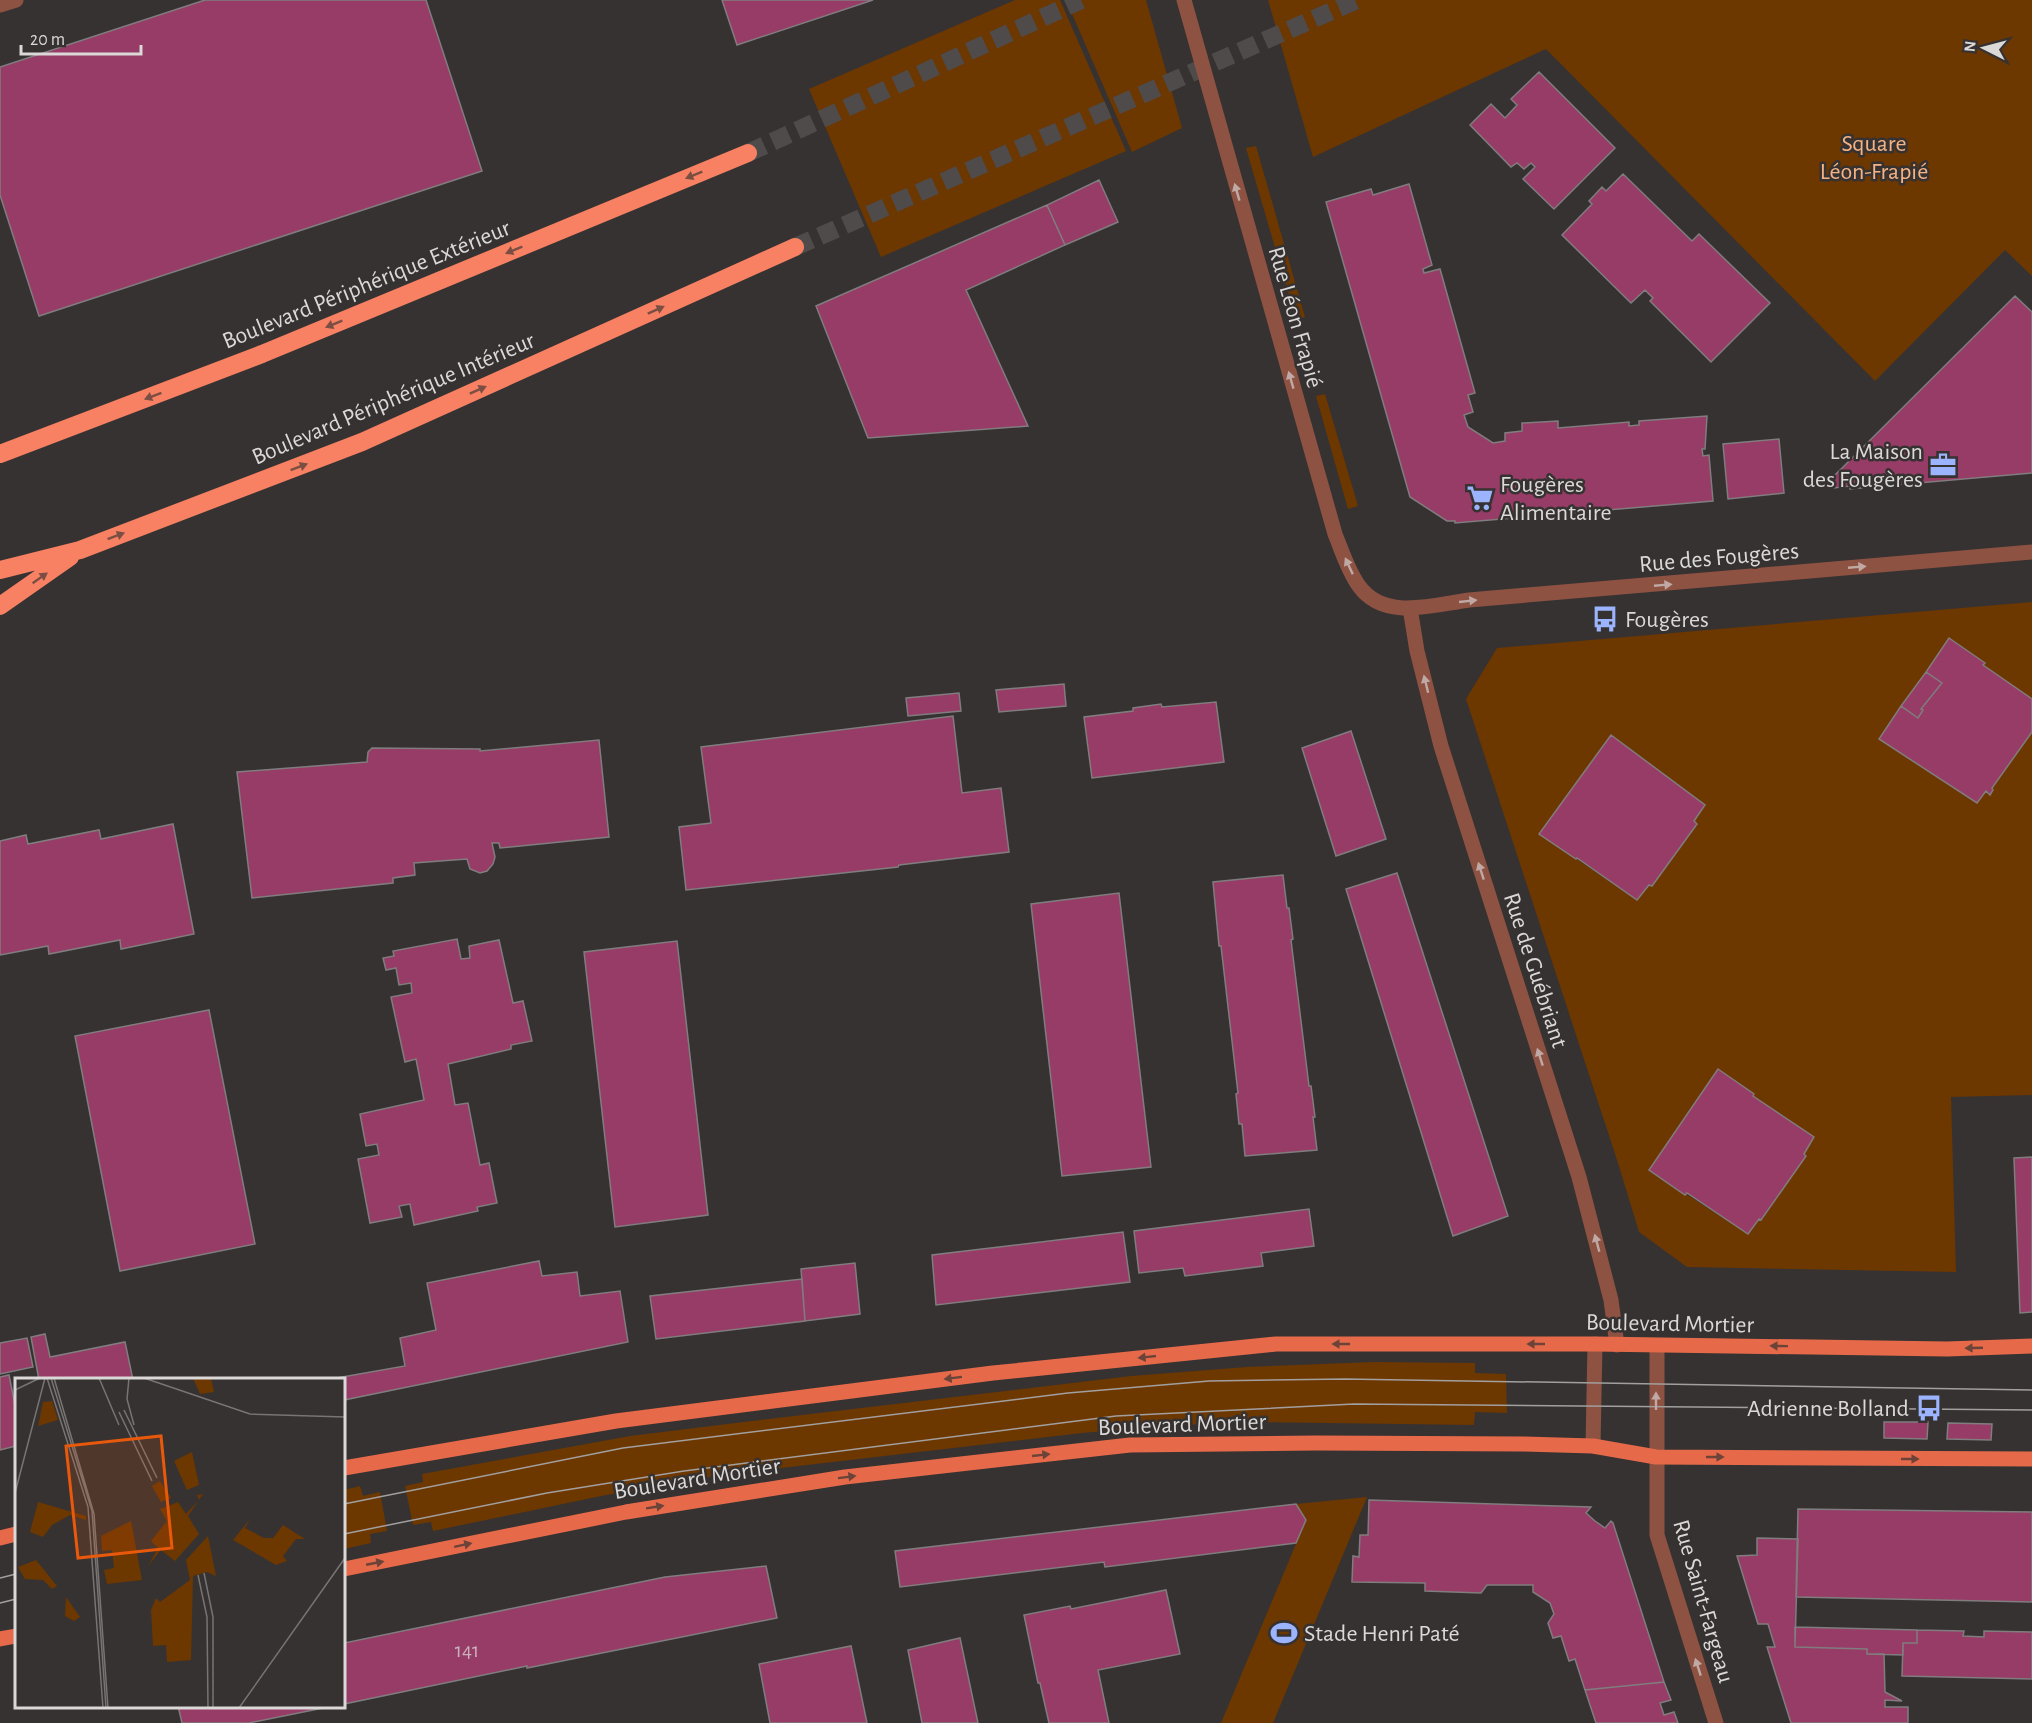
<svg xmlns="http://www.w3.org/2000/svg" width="2032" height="1723" font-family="'Alegreya Sans',sans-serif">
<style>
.green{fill:#6d3700;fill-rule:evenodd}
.building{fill:#963c66;stroke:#817c7e;stroke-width:1.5}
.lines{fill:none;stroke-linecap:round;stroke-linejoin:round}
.highway-tunnel{stroke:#4f4b4b;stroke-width:18;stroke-dasharray:18 9;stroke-linecap:butt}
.street{stroke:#8e5242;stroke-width:15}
.primary{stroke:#e66a4a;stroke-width:15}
.highway{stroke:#f78162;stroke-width:18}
.tram{stroke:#a29f9f;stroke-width:1.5}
.oneway{fill:#7a4e43}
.oneway2{fill:#c0a9a4}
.oneway3{fill:#6b4339}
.labels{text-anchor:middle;stroke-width:5;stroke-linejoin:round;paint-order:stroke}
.number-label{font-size:21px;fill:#cab1bc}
.park-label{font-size:24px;fill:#f3b385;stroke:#363232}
.street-label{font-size:24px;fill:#dbd8d8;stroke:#363232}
.poi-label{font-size:24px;fill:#dbd8d8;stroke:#363232;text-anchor:start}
.inset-road{fill:none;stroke:#787474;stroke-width:1.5}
.view{fill:#e8590c;fill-opacity:0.15;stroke:#e8590c;stroke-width:3}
.inset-edge{fill:none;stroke:#dbd8d8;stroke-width:3}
</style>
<rect width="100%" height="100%" fill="#363232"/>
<path class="green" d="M1015 0H1060L1126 151 881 257 809 89Z
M1066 0H1146L1182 128 1132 152Z
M1268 0H2032V276L2005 250 1875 381 1546 49 1313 157Z
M1256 146 1305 317 1296 320 1246 148Z
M1325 394 1358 506 1348 509 1316 396Z
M2032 602V699L1983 665 1984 663 1949 638 1879 739 1977 803 1986 791 1991 794 1992 788 2032 732V1095L1951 1097 1956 1272 1687 1267 1639 1232 1618 1163 1466 699 1497 648ZM1611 735 1705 805 1694 821 1697 824 1652 886 1649 885 1637 900 1540 834ZM1718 1070 1754 1094 1753 1096 1806 1155 1762 1220 1759 1219 1748 1234 1649 1170Z
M1374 1362 1475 1363V1373L1506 1374 1507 1413 1475 1412 1474 1425 1255 1422 1159 1426 1082 1433 721 1475 601 1496 433 1531 431 1522 413 1525 405 1486 423 1482 422 1474 630 1436 760 1420 1131 1376 1247 1367Z
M360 1486 363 1496 380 1492 387 1531 370 1534 371 1543 344 1549V1490Z
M1367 1497 1273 1723H1221L1306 1520 1296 1504Z"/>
<path class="building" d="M205 0H426L482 171 39 316 0 195V67Z
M722 0H873L737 45Z
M1539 72 1615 148 1554 209 1523 179 1535 167 1531 163 1524 169 1517 163 1511 167 1470 125 1491 104 1505 118 1517 105 1511 99Z
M1623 174 1692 241 1699 234 1770 303 1711 362 1650 301 1653 298 1645 290 1631 303 1562 235 1592 204 1589 201 1602 187 1606 191Z
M1099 180 1118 222 1065 245 1047 205Z
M1409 184 1432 265 1423 269 1424 273 1440 269 1475 393 1468 395 1473 412 1464 415 1468 427 1493 443 1505 441V433L1522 431V423L1558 421V428L1629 422V426L1639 425V421L1707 416 1705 449H1702L1703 456 1709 455 1713 501 1455 523V521H1447L1410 497 1326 202 1371 189 1373 195Z
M1047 205 1065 245 966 290 1028 426 868 438 816 306Z
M2015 296 2032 312V473L1850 489V486L1834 488 1833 477Z
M1779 439 1784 493 1728 499 1723 444Z
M1949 638 1985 663 1983 665 2032 699V732L1992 788 1993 790 1990 795 1986 791 1977 803 1879 739 1901 706 1918 718 1923 710 1921 709 1942 683 1926 672Z
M1926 672 1942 683 1921 709 1923 710 1918 718 1901 706Z
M1064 684 1066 706 999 712 996 690Z
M959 693 961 711 908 716 906 698Z
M1216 702 1224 762 1092 778 1084 717 1133 711V708L1161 704 1162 707Z
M953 716 962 793 1001 788 1009 852 899 865 898 867 686 890 679 827 711 823 701 747Z
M1351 731 1386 839 1336 856 1302 748Z
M1611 735 1705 805 1694 821 1697 824 1652 886 1649 885 1637 900 1577 858 1576 859 1539 834Z
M599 740 609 837 500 848 499 843H492L495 857 493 864 487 871 480 873 470 869 467 859 414 863 415 875 393 878V883L252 898 237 772 367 762 368 752 372 748 480 749V751Z
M173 824 194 934 121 949 120 940 49 954 48 946 0 955V841L26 835 28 844 99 830 101 839Z
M1397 873 1508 1216 1453 1236 1346 889Z
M1283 875 1287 908H1289L1293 939 1291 940 1309 1086H1311L1315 1117H1313L1317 1150 1245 1156 1242 1124H1239L1236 1094 1238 1093 1221 946H1219L1213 882Z
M1119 893 1151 1167 1062 1176 1031 904Z
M457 939 461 959 470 958 469 946 499 940 513 1003 523 1001 532 1041 511 1045V1049L448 1064 455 1105 468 1103 480 1165 489 1163 497 1203 477 1207 478 1211 414 1225 410 1204 399 1206 402 1217 370 1223 358 1159 379 1155 377 1144 366 1146 360 1114 424 1100 416 1059 405 1062 391 997 412 993 411 983 399 985 396 968 386 970 383 958 394 956 393 951Z
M677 941 708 1215 615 1227 584 952Z
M209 1010 255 1244 120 1271 75 1036Z
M1718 1069 1754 1094 1753 1096 1814 1137 1804 1154 1806 1156 1761 1220 1759 1219 1748 1234 1687 1193 1685 1195 1649 1170Z
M2032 1157V1312L2020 1313 2014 1158Z
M1309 1209 1314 1246 1261 1253 1263 1266 1185 1276 1183 1268 1139 1273 1134 1231Z
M1123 1232 1130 1282 936 1305 932 1255Z
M539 1261 542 1276 577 1272 580 1296 620 1291 628 1342 344 1400V1380L331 1379 405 1366 400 1338 436 1330 427 1283Z
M855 1263 860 1314 805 1321 801 1269Z
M802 1279 805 1321 656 1339 650 1296Z
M45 1334 50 1357 125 1342 133 1380H39L31 1337Z
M27 1338 33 1367 0 1374V1343Z
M9 1375 16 1410V1446L0 1450V1377Z
M1884 1422H1928L1927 1439 1884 1438Z
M1948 1423 1992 1424 1991 1440 1947 1439Z
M1369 1500 1591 1507 1586 1513 1595 1521 1605 1528 1611 1521 1613 1523 1664 1682 1585 1690 1575 1659 1569 1661 1561 1636 1553 1638 1548 1623 1554 1614 1550 1603 1533 1592V1585H1487L1481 1593 1425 1591V1583L1352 1582 1353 1556 1359 1557 1360 1535H1368Z
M1296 1504 1306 1520 1296 1543 1105 1567 1104 1562 900 1587 895 1551Z
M1798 1509 2032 1512V1602L1796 1597Z
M1757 1538 1798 1539 1795 1647 1867 1649V1654H1884L1885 1692 1902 1701 1885 1700V1707H1908V1723H1791L1767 1647H1775L1768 1624H1758L1737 1556 1757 1555Z
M766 1566 777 1618 527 1668V1666L344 1704V1643L665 1577Z
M1166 1590 1180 1654 1098 1670 1109 1723H1049L1040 1683H1038L1024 1615 1070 1606 1071 1609Z
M1795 1627 1917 1630V1643H1903V1655L1867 1654V1649L1795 1647Z
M1917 1630 1964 1631 1963 1636 1984 1637V1631L2032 1632V1679L1902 1676 1903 1643H1917Z
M960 1638 978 1723H922L908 1650Z
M851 1646 867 1723H770L759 1664Z
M1664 1682 1671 1700 1660 1703 1664 1715 1674 1712 1678 1723H1596L1585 1690Z
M178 1706H333L249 1723H182Z"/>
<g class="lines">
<path class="highway-tunnel" d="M748 153 1081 0
M795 247 1357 0"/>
<path class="street" d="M1184 0 1335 534C1342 551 1348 571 1359 586 1384 621 1433 605 1469 600L2032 552
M0 5 16 0
M1410 608 1417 651 1441 746 1579 1177 1611 1300 1617 1345
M1657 1346V1535L1716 1723
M1593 1446 1595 1344"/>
<path class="primary" d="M344 1468 616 1421 993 1373 1276 1344H1595L1947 1349 2032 1346
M0 1538 16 1534
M344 1569 626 1512 845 1477 1130 1445 1317 1443 1524 1444 1593 1446 1656 1457 2032 1459
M0 1639 16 1636"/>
<path class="highway" d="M0 454 262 354 748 153
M0 570 80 550 362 442 795 247
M0 606 70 557"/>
<path class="tram" d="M344 1504 623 1448 1068 1393 1209 1381 1345 1379 2032 1390
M344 1534 547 1493 684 1471 1116 1416 1354 1404 2032 1410
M0 1578 16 1574
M0 1603 16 1599"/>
</g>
<defs><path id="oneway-solid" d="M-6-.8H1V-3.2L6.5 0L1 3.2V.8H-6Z" transform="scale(1.5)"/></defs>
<g class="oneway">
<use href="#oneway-solid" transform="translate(694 175) rotate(158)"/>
<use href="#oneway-solid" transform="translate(514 250) rotate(158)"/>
<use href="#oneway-solid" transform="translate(656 310) rotate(-24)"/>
<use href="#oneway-solid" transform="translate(334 324) rotate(158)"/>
<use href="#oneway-solid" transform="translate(478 390) rotate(-24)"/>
<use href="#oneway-solid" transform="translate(153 396) rotate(159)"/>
<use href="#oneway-solid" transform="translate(299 467) rotate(-21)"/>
<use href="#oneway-solid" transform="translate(116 536) rotate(-21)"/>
<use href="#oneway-solid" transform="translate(40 578) rotate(-35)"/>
</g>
<g class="oneway2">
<use href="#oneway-solid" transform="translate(1237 192) rotate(-106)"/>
<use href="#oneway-solid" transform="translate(1291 380) rotate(-106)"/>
<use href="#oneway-solid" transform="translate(1349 566) rotate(-115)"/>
<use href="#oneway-solid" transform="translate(1857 567) rotate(-5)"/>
<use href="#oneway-solid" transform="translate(1663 585) rotate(-5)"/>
<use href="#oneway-solid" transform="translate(1468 601) rotate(-6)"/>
<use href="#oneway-solid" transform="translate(1426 684) rotate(-104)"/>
<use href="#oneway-solid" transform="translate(1481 871) rotate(-108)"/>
<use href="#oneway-solid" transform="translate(1540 1057) rotate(-108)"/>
<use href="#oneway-solid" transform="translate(1597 1243) rotate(-105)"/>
<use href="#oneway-solid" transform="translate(1656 1401) rotate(-90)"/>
<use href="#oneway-solid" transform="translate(1698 1667) rotate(-108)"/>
</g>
<g class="oneway3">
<use href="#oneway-solid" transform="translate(1341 1344) rotate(-180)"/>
<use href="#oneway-solid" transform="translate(1536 1344) rotate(-180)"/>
<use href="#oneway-solid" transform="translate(1779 1346) rotate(-179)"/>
<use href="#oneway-solid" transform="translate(1974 1348) rotate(178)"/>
<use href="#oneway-solid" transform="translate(1147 1357) rotate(174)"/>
<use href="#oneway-solid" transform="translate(953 1378) rotate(173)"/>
<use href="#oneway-solid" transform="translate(1041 1455) rotate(-6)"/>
<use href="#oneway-solid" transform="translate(1715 1457)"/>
<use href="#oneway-solid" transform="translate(1910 1459)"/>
<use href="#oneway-solid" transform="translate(847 1477) rotate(-7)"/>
<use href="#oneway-solid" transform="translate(655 1507) rotate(-9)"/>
<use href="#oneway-solid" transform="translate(463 1545) rotate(-12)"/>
<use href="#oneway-solid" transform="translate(375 1563) rotate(-11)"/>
</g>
<defs>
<g id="office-bare" transform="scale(2.07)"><path d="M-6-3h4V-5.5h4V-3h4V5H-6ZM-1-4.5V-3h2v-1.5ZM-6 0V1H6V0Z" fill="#9cb4fd" stroke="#363232" stroke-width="2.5" paint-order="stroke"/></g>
<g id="supermarket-bare" transform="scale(2.07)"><path d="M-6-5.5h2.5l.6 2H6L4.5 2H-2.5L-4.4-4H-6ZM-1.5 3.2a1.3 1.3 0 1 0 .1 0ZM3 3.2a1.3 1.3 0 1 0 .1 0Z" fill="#9cb4fd" stroke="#363232" stroke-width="2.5" paint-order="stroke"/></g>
<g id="bus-bare" transform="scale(2.07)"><path d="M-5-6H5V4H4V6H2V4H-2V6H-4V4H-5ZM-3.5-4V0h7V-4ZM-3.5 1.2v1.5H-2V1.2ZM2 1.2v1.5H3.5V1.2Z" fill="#9cb4fd" stroke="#363232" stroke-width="2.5" paint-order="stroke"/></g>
<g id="stadium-bare" transform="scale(2.07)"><path d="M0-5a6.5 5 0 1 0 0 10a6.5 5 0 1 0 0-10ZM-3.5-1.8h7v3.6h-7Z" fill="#9cb4fd" stroke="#363232" stroke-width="2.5" paint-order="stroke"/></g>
</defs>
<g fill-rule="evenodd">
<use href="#office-bare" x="1943" y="465"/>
<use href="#supermarket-bare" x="1480" y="498"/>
<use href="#bus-bare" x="1605" y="619"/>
<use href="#bus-bare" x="1929" y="1408"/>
<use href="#stadium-bare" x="1284" y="1633"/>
</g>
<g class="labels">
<g class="number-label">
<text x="467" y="1657">141</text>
</g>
<g class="park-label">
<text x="1874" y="151">Square<tspan x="1874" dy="28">Léon-Frapié</tspan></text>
</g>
<g class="street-label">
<text transform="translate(366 284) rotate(-22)" y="8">Boulevard Périphérique Extérieur</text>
<text transform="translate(1296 317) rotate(74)" y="8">Rue Léon Frapié</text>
<text transform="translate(393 398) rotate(-23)" y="8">Boulevard Périphérique Intérieur</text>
<text transform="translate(1719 557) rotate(-5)" y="8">Rue des Fougères</text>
<text transform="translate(1536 970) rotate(72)" y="8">Rue de Guébriant</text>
<text transform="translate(1670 1323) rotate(1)" y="8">Boulevard Mortier</text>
<text transform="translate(1182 1424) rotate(-2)" y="8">Boulevard Mortier</text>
<text transform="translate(697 1478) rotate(-9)" y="8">Boulevard Mortier</text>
<text transform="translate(1704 1601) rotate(74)" y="8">Rue Saint-Fargeau</text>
</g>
<g class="poi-label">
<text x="1923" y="459" text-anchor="end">La Maison<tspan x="1923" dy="28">des Fougères</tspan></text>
<text x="1500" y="492">Fougères<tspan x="1500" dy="28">Alimentaire</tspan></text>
<text x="1625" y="627">Fougères</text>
<text x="1909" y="1416" text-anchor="end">Adrienne Bolland</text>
<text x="1304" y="1641">Stade Henri Paté</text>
</g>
</g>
<g transform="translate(15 1378)">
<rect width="330" height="330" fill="#363232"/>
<path d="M178 0H196L199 14 185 16ZM37 23 43 42 23 48 28 24ZM177 74 184 107 172 112 159 83ZM145 103 156 120 146 124 137 108ZM188 116 173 138 184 156 160 183 146 172 133 188 143 170 136 163 152 143 145 131 163 124 171 136 184 122 182 117ZM23 124 71 138V142L55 137 37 147 28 159 15 154ZM235 141 230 150 249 160H258L268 147 290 161H281L268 178 272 183 261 187 218 162ZM116 143 127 202 92 206 89 192 99 190 97 172 87 173 86 158ZM193 158 201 198 192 194 178 198 176 282 152 284 151 267 138 268 136 232 141 220 145 224 175 202 171 182ZM21 182 30 193 42 208 37 211 28 202 10 201 3 189ZM51 219 65 239 59 243 50 238Z" fill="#6d3700"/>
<path class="inset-road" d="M32 0 73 129 88 330M36 0 77 133 91 330M39 0 79 136 93 330M84 0 104 47M114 0 112 21 119 47M129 0 235 36 330 39M0 12 25 0M109 32 142 100M104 34 137 103M0 115 30 0M189 195 198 239V330M183 197 192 239 193 330M224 330 330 180"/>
<path class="view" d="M146 58 157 170 63 180 51 68Z"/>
<rect width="330" height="330" class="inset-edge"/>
</g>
<g transform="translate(1984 48) rotate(276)" stroke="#363232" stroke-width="4.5" paint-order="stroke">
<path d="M0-4.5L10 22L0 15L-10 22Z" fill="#dbd8d8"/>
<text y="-9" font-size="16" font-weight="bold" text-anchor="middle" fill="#dbd8d8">N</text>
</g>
<path d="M21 45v9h120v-9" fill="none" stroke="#dbd8d8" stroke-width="3"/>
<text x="30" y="45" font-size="18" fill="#dbd8d8" stroke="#363232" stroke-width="4.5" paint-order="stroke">20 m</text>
</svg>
